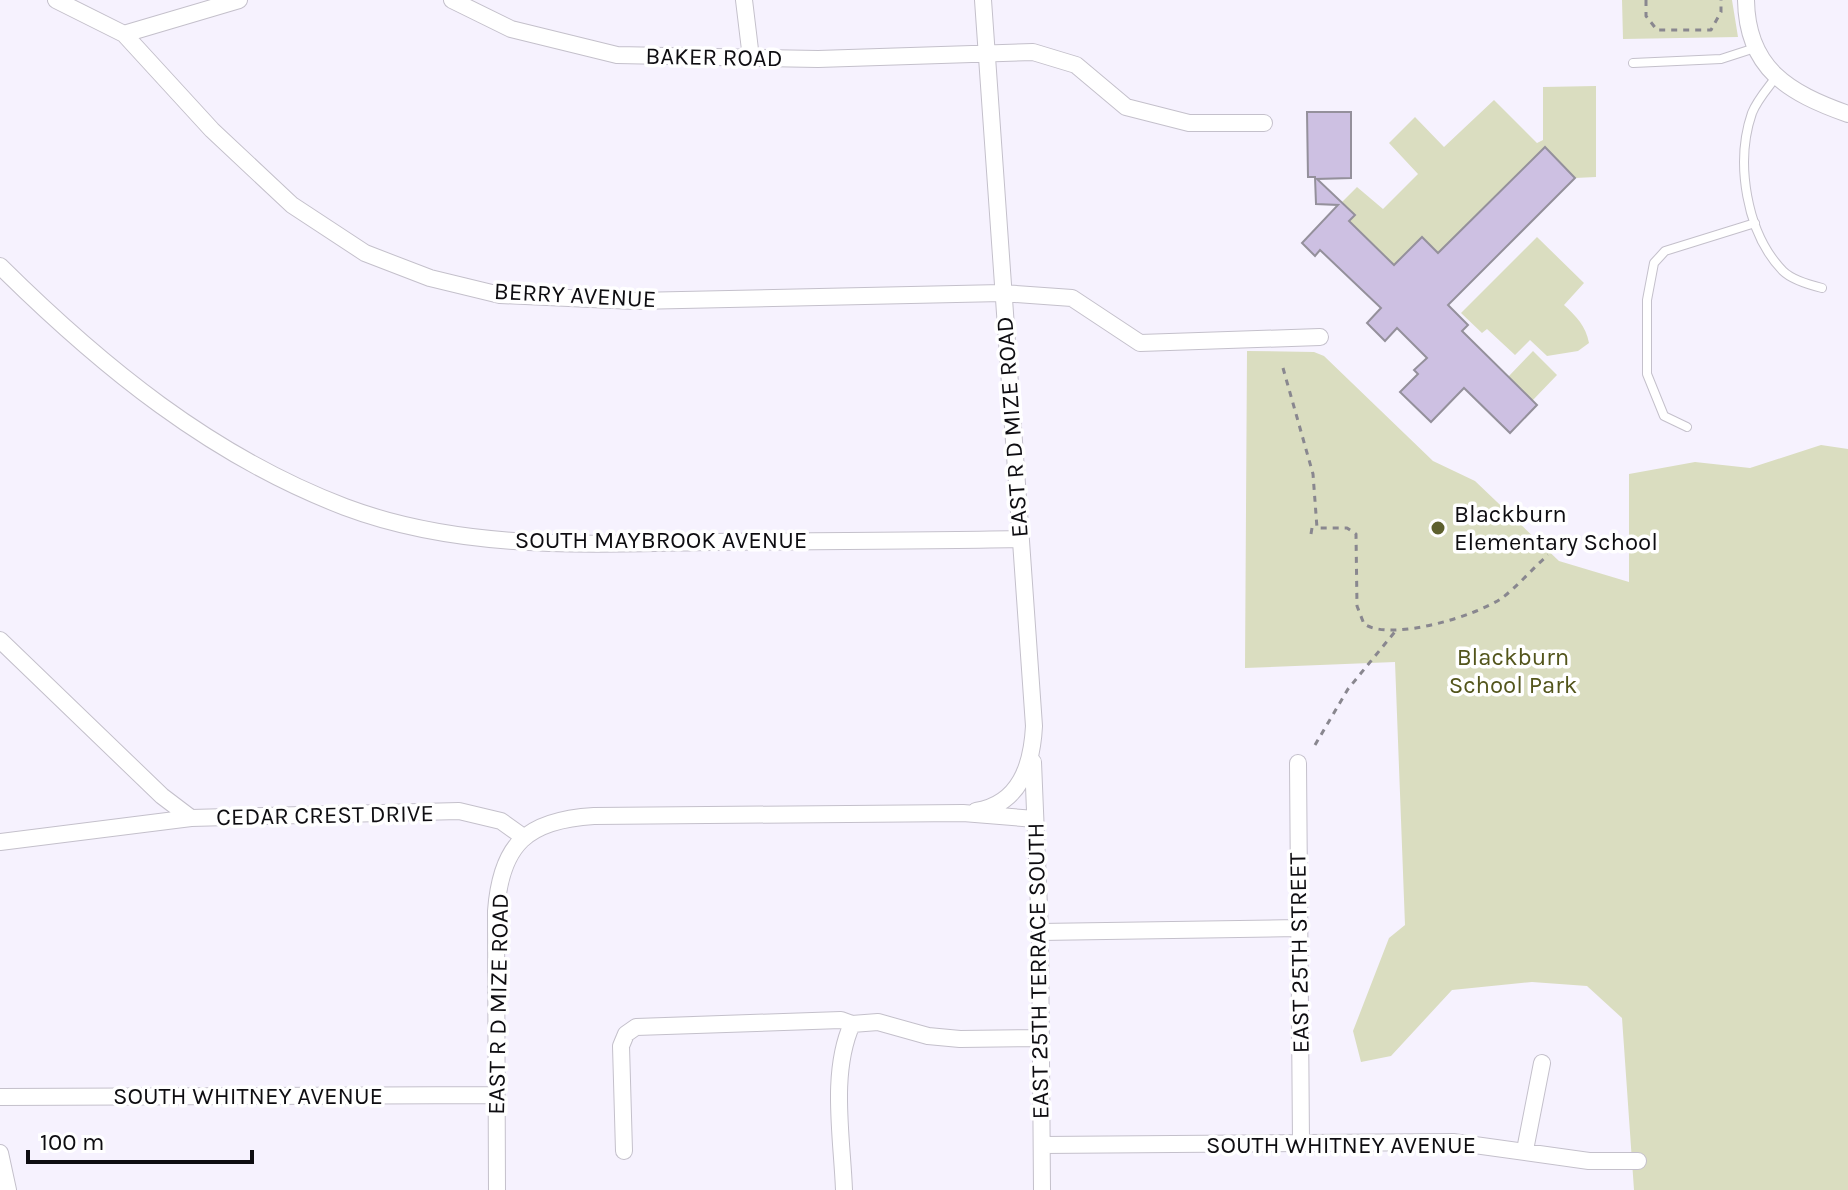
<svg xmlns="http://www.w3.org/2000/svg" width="1848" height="1190" font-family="Karla,sans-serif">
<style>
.green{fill:#daddc0}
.building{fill:#cdc0e2;stroke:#94909b;stroke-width:2}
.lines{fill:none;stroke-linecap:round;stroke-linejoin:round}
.lane-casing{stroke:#c4c0cb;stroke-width:10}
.street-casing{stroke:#c4c0cb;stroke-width:18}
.path{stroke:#89878f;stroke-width:3;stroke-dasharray:6 6;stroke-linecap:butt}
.lane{stroke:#fff;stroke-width:8}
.street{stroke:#fff;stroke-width:16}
.poi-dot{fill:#5d602e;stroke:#fff;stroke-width:3}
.labels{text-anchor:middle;stroke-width:7;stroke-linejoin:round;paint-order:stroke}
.street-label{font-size:24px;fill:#0e0d11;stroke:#fff}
.poi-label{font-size:24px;fill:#0e0d11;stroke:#fff;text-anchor:start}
.park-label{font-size:24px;fill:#53551c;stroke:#fff}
</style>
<rect width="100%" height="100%" fill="#f6f2fe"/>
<path class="green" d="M1622 0H1732L1738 37 1623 39Z
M1596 86V177L1575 178 1545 147 1438 253 1422 237 1404 255 1423 293 1349 221 1355 215 1342 202 1357 187 1383 209 1418 174 1389 143 1415 117 1444 147 1494 100 1537 143 1543 140V87Z
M1537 237 1584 283 1564 305C1576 316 1586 326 1589 343L1578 351 1547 356 1530 340 1515 355 1487 329 1482 333 1461 313Z
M1247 351 1314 352 1324 356 1433 461 1475 481 1559 561 1629 582V474L1695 462 1750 468 1821 445 1848 449V1190H1634L1622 1018 1587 986 1532 982 1452 990 1391 1056 1361 1062 1353 1031 1389 938 1405 925 1395 662 1245 668Z
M1533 351 1557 375 1532 401 1508 377Z"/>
<path class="building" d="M1307 112H1351V178L1317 179 1355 215 1349 221 1394 265 1422 237 1438 253 1545 147 1575 178 1448 305 1468 325 1462 331 1537 405 1510 433 1464 388 1431 422 1400 392 1418 374 1414 370 1427 358 1397 328 1385 341 1367 323 1381 308 1320 250 1315 256 1302 243 1338 205 1316 204 1315 177H1308Z"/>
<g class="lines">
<g class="lane-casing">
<path id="lane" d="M1633 63 1721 59 1755 48
M1776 77C1768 88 1757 100 1752 113 1735 162 1746 233 1783 271 1792 280 1810 285 1822 288
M1687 427 1664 416 1647 374V300L1654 263 1665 251 1755 223"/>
</g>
<g class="street-casing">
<path id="street" d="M56 0 124 34 212 130 292 205 365 253 430 278 500 295 635 301 1002 293 1072 298 1140 343 1320 337
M452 0 511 29 617 55 818 59 1033 52 1076 65 1126 107 1189 123H1264
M744 0 751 58
M1746 0C1747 69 1789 93 1848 114
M124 34 239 0
M0 266C101 366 211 456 345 507 462 551 589 544 711 542 814 541 917 541 1020 539
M0 640 162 796 191 818
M1033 762 1040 932 1042 1190
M1298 763 1301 1143
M976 811C1020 804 1032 765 1034 726L983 0
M0 842 191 818 459 811 501 821 522 836
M1040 932 1298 928
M0 1097 496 1095
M1042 1145 1453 1142 1589 1161H1638
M1525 1150 1542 1063
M624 1151 621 1046 626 1034 636 1027 841 1020 852 1024 878 1022 928 1036 960 1039 1039 1038
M0 1153 8 1190
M497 1190 496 911C501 844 527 820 594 816L963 813 1035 819
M844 1190C842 1137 830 1073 852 1024"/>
</g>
<path class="path" d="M1646 0V16L1657 30H1711L1721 12V0
M1283 368 1313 474 1317 528H1347L1356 534 1357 606 1364 624C1391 642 1476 616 1502 598 1518 586 1533 568 1548 555
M1311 534 1312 528H1317
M1315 745 1348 689 1398 628"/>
<use href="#lane" class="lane"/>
<use href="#street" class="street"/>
</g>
<circle class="poi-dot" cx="1438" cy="528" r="8"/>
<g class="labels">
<g class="street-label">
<text transform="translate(714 57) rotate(1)" y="8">BAKER ROAD</text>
<text transform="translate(575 295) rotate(3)" y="8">BERRY AVENUE</text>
<text transform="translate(1012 427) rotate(-94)" y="8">EAST R D MIZE ROAD</text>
<text x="661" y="548">SOUTH MAYBROOK AVENUE</text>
<text transform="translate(325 815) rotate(-1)" y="8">CEDAR CREST DRIVE</text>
<text transform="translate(1299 953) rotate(-91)" y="8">EAST 25TH STREET</text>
<text transform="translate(1038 971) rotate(-91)" y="8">EAST 25TH TERRACE SOUTH</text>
<text transform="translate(498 1004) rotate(-89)" y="8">EAST R D MIZE ROAD</text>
<text x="248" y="1104">SOUTH WHITNEY AVENUE</text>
<text x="1341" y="1153">SOUTH WHITNEY AVENUE</text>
</g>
<g class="poi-label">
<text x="1454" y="522">Blackburn<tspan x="1454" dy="28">Elementary School</tspan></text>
</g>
<g class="park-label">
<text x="1513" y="665">Blackburn<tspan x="1513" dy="28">School Park</tspan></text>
</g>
</g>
<path d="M28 1150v12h224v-12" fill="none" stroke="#0e0d11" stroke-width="4"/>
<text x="40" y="1150" font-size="24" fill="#0e0d11" stroke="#ffffff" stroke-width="6" paint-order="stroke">100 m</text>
</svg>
